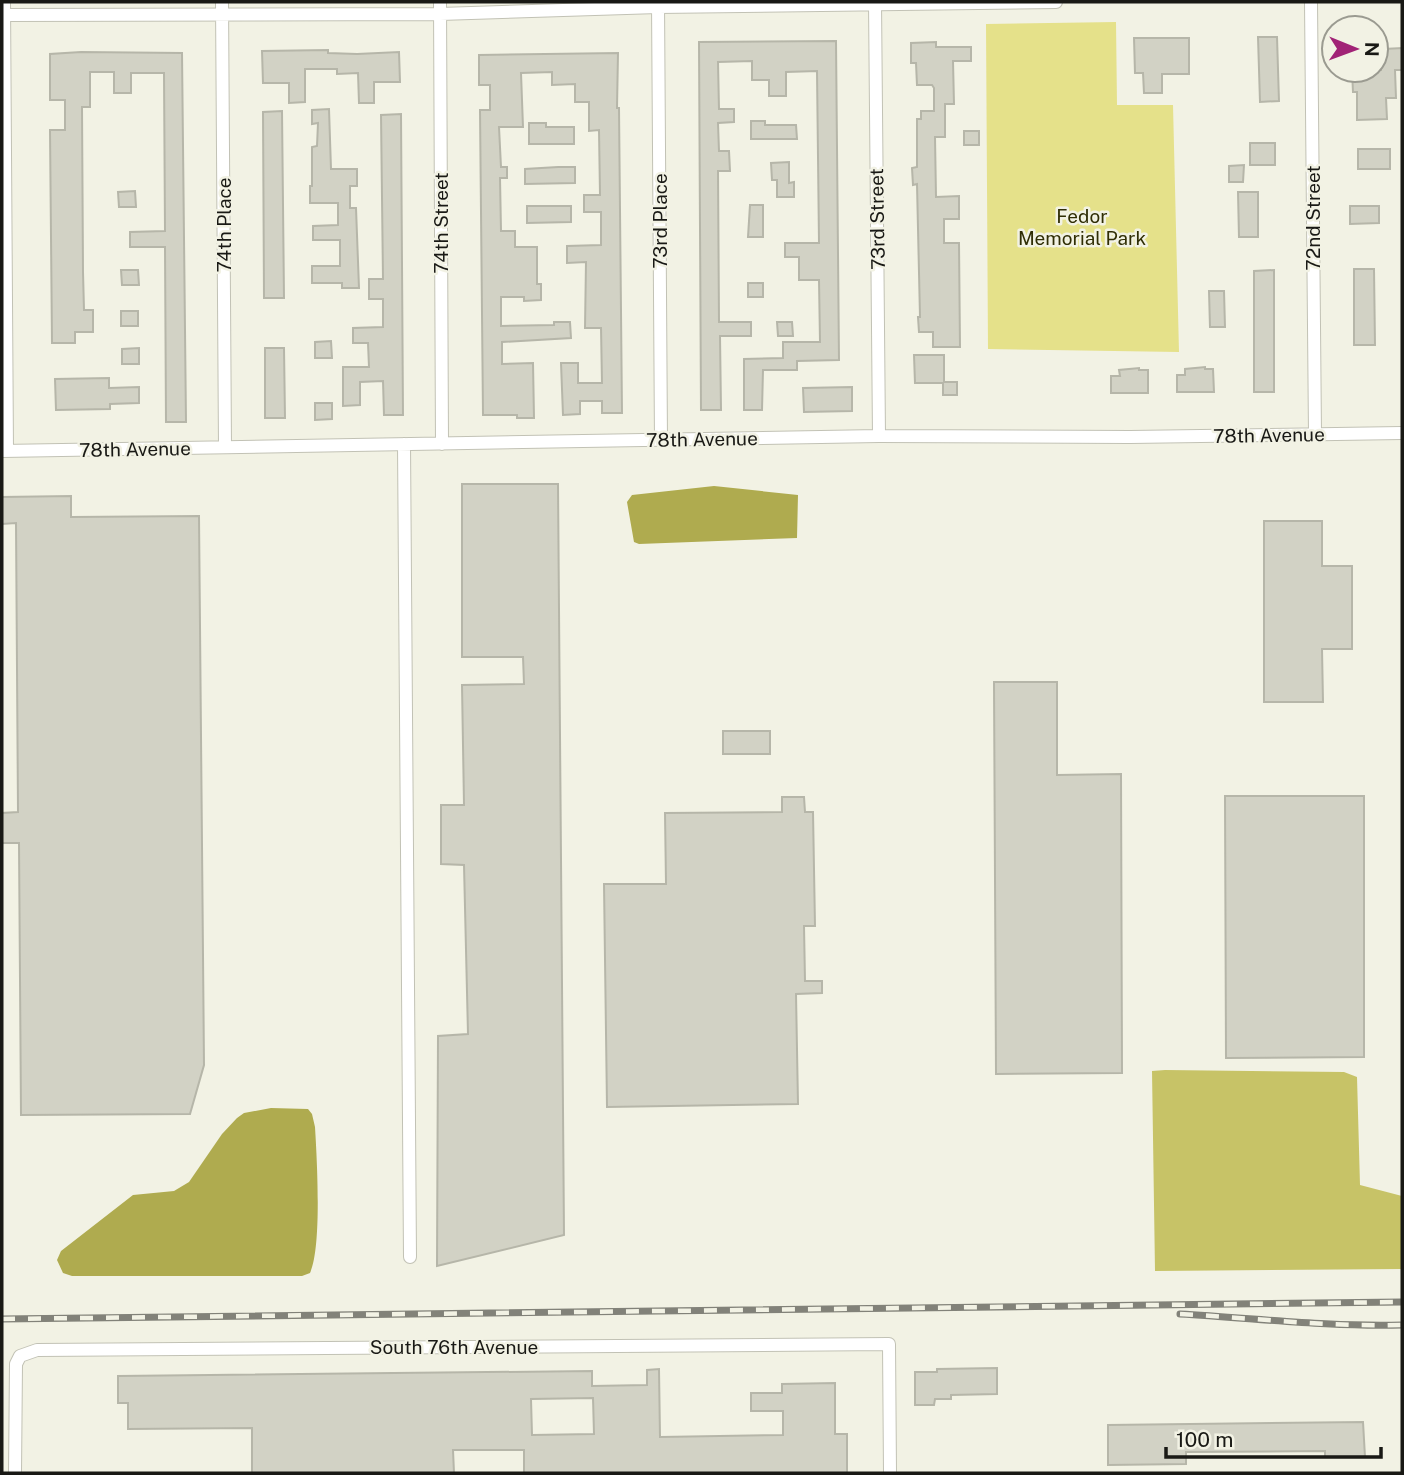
<svg xmlns="http://www.w3.org/2000/svg" width="1404" height="1475" font-family="'Public Sans',sans-serif">
<style>
.green{fill:#e5e18a}
.forest{fill:#c7c367}
.water{fill:#afab4f}
.building{fill:#d2d2c5;stroke:#b6b6a9;stroke-width:2;fill-rule:evenodd}
.lines{fill:none;stroke-linecap:round;stroke-linejoin:round}
.minor-casing{stroke:#c2c2b5;stroke-width:14}
.minor{stroke:#fff;stroke-width:12}
.rail-casing{stroke:#828279;stroke-width:7}
.rail{stroke:#f2f2e4;stroke-width:4.5;stroke-dasharray:13;stroke-linecap:butt}
.labels{text-anchor:middle;stroke-width:5;stroke-linejoin:round;paint-order:stroke}
.park-label{font-size:19px;fill:#302e05;stroke:#f2f2e4}
.street-label{font-size:19px;fill:#191915;stroke:#f2f2e4}
</style>
<rect width="100%" height="100%" fill="#f2f2e4"/>
<path class="green" d="M1116 22 1117 105H1173L1179 352 988 349 986 24Z"/>
<path class="forest" d="M1165 1070 1344 1072 1357 1077 1360 1185 1402 1196V1269L1155 1271 1152 1071Z"/>
<path class="water" d="M714 486 798 495 797 538 639 544 634 542 627 502 632 495Z
M271 1108 308 1109 312 1114 315 1127C317 1159 322 1247 310 1273L302 1276H72L63 1273 57 1260 61 1251 133 1195 174 1191 189 1182 222 1134 237 1118 244 1113Z"/>
<path class="building" d="M1258 37H1277L1279 101 1260 102Z
M1134 38H1189V74H1162V93H1144L1143 73H1135Z
M836 41 839 360 797 361V370H763L762 410H744V359L783 358V342H820L819 280H799V257H785V243H819L817 71 786 72V96H769V80H752V61L718 62 719 109H734V122L718 123 719 151H729L730 171H718L719 322H751V336H720L721 410H701L699 42Z
M936 42V47H971V61H953L954 104H945V137H935L936 197 959 196V219H944V243H959L960 347H933V332H919L918 317H920L917 184 913 185 912 168 917 167V119H921V111H934V88L932 85H917L916 63H911V43Z
M1402 48V70H1395L1396 98H1386L1387 119 1357 120V92H1353L1352 70H1381L1380 53H1384V49Z
M328 50V53L357 54 399 52 400 82H374V103H359L358 73 337 74V69H305V102L289 103V83H263L262 51Z
M81 52 182 53 186 422H166L165 247H130V232L165 231 164 73H131V93H114V72H90V107H82L83 272 84 310H93V332H75V343H52L50 130H65V100H50V54Z
M618 53 617 108H619L622 413H602V401H580V414L563 415 561 363H578V383H602L601 328H585L586 262 567 263V246L601 245V212H584V195H600L599 130 589 131V102H575V84L552 85V72L521 73 523 127H499L501 167H507V178H500L501 231H515V247H537V284H541V300L524 301V297H501V326L554 325V322H570L571 338 502 342V364L533 363 534 418H517V415H483L480 110H490V85H479V55Z
M329 109 331 169H357V186H350V208H356L359 288H342V283H312V266H340V240H313V226L338 225V203H310V186H312V147L317 146 318 123 312 124V110Z
M282 111 284 298H264L263 112Z
M401 114 403 415H384L383 381 360 382V405L343 406V367H369L368 343H353V328L383 327V299H369V279H383L381 115Z
M751 121H765V125H796L797 139H751Z
M529 123H546V127H574V144H529Z
M964 131H979V145H964Z
M1250 143H1275V165H1250Z
M1358 149H1390V169H1358Z
M789 162V183L794 182V197H777V180H772L771 163Z
M1244 165 1243 182H1229V166Z
M558 167H575V183L525 184V169Z
M135 191 136 207H119L118 192Z
M1238 192H1258V237H1239Z
M750 205H763V237H748Z
M527 206H571V222L527 223Z
M1350 206H1379V223L1350 224Z
M1354 269H1374L1375 345H1354Z
M121 270H138L139 285H122Z
M1274 270V392H1254V271Z
M748 283H763V297H748Z
M1209 291H1224L1225 327H1210Z
M121 311H138V326H121Z
M777 322H792L793 336H778Z
M331 341 332 358H315V342Z
M139 348V364H122V349Z
M265 348H284L285 418H265Z
M914 355H944V382H957V395H943V383H915Z
M1205 367V369H1213L1214 392H1177V375H1185V369Z
M1139 368V370H1148V393H1111V376H1120L1119 370Z
M109 378V388L139 387V403L110 404V409L56 410 55 379Z
M852 387V411L804 412 803 388Z
M315 403H332V419L315 420Z
M462 484H558L564 1235 437 1266 438 1036 468 1034 464 865 441 864V805H464L462 685 524 684 523 657H462Z
M71 496V517L199 516 204 1065 190 1114 21 1115 19 843H2V813L18 812 16 523 2 524V497Z
M1264 521H1322V566H1352V649H1322L1323 702H1264Z
M994 682H1057V775L1121 774 1122 1073 996 1074Z
M723 731H770V754H723Z
M1225 796H1364V1057L1226 1058Z
M782 797H804L805 812H813L815 926H804L805 981H822V993L796 994 798 1104 607 1107 604 884H666L665 813 782 812Z
M997 1368V1394L951 1395V1399H935L934 1405H915V1372H937V1369Z
M659 1369 660 1437 783 1435V1411H751V1393H782V1384L835 1383V1434H847V1473H524V1450H453L454 1473H252V1428L128 1429V1403H118V1376L592 1371V1386L647 1385V1370ZM593 1398 594 1434 532 1435 531 1399Z
M1363 1422 1365 1457H1325V1451L1186 1452V1464L1108 1465V1425Z"/>
<g class="lines">
<g class="minor-casing">
<path id="minor" d="M4 2 7 451
M222 2 225 447
M440 2 442 444
M658 2 661 440
M875 2 879 436
M1311 2 1315 434
M2 15 440 14 658 7 1056 2
M404 444 410 1257
M2 451 879 436 1130 437 1402 433
M15 1473 16 1364 20 1356 37 1350 889 1344 890 1473"/>
</g>
<use href="#minor" class="minor"/>
<g class="rail-casing">
<path id="rail" d="M1180 1314C1254 1318 1328 1327 1402 1325
M2 1319 1402 1302"/>
</g>
<use href="#rail" class="rail"/>
</g>
<g class="labels">
<g class="park-label">
<text x="1082" y="223">Fedor<tspan x="1082" dy="22">Memorial Park</tspan></text>
</g>
<g class="street-label">
<text transform="translate(1313 218) rotate(-90)" y="7">72nd Street</text>
<text transform="translate(877 219) rotate(-91)" y="7">73rd Street</text>
<text transform="translate(660 221) rotate(-90)" y="7">73rd Place</text>
<text transform="translate(441 223) rotate(-90)" y="7">74th Street</text>
<text transform="translate(224 225) rotate(-90)" y="7">74th Place</text>
<text transform="translate(1269 435) rotate(-1)" y="7">78th Avenue</text>
<text transform="translate(702 439) rotate(-1)" y="7">78th Avenue</text>
<text transform="translate(135 449) rotate(-1)" y="7">78th Avenue</text>
<text x="454" y="1354">South 76th Avenue</text>
</g>
</g>
<rect width="1404" height="1475" fill="none" stroke="#191915" stroke-width="7"/>
<g transform="translate(1355 49) rotate(91)"><circle r="33" fill="#f2f2e4" stroke="#9b9b91" stroke-width="2"/>
<path d="M0-5L12 26L0 18L-12 26Z" fill="#a12376"/>
<text y="-10" font-size="19" font-weight="bold" text-anchor="middle" fill="#191915">N</text>
</g>
<path d="M1166 1447v10h215v-10" fill="none" stroke="#191915" stroke-width="3.5"/>
<text x="1176" y="1447" font-size="21" fill="#191915" stroke="#f2f2e4" stroke-width="5" paint-order="stroke">100 m</text>
</svg>
